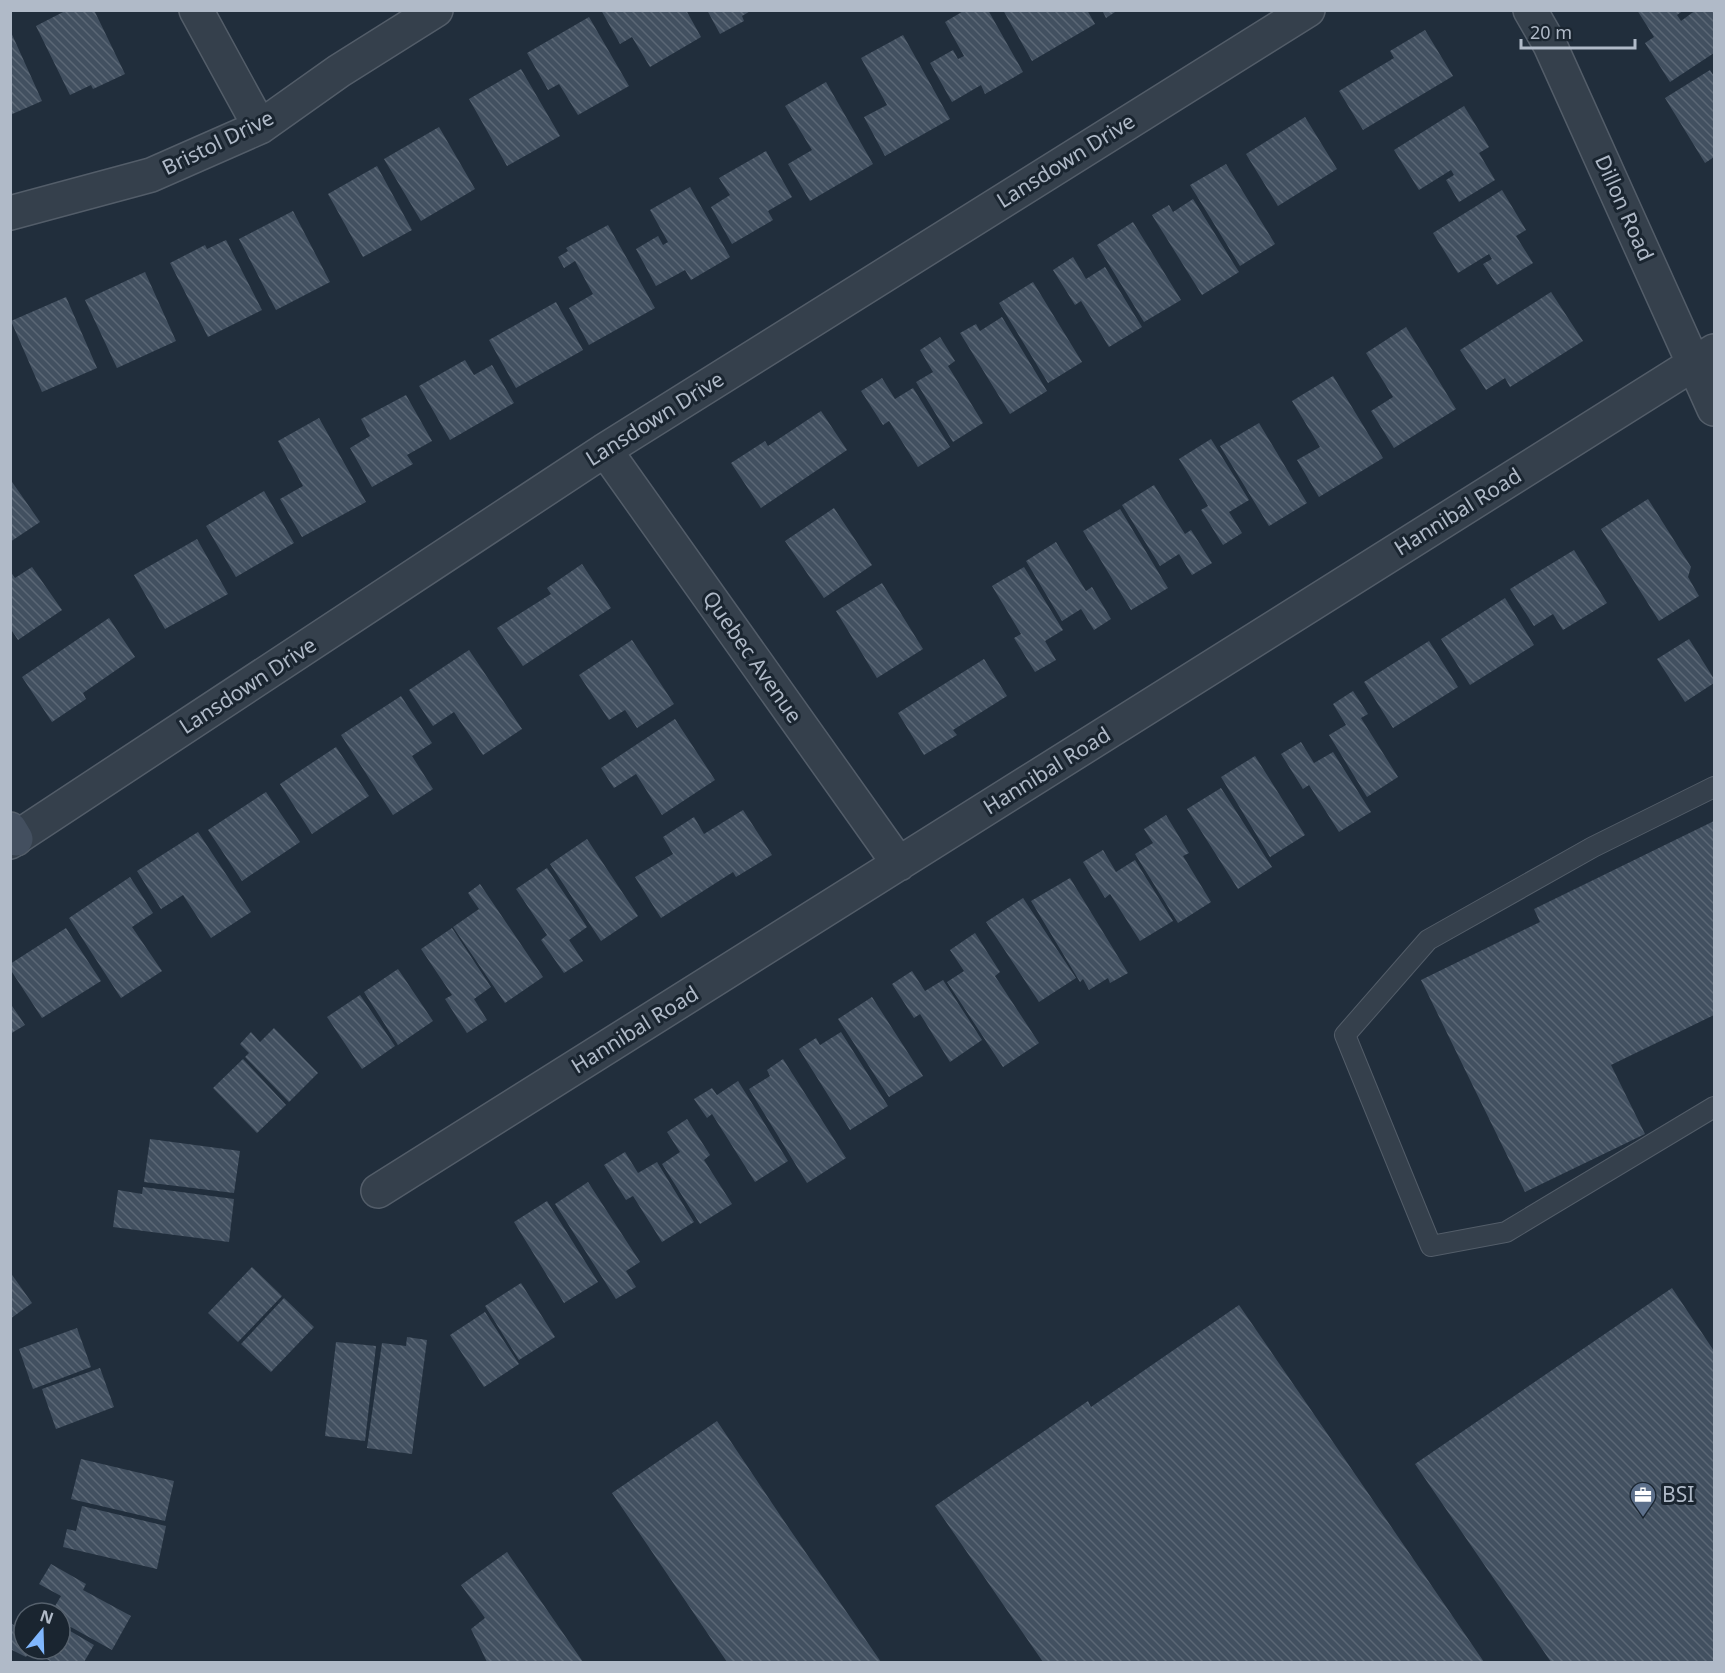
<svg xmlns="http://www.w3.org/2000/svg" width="1725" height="1673" font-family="'Noto Sans',sans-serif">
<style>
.building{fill:url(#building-back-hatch)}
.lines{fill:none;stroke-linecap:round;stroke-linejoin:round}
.lane-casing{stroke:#535d69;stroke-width:22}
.street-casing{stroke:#535d69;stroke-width:36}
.secondary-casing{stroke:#535d69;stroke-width:36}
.lane{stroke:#35404c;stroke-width:20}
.street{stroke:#35404c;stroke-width:33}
.secondary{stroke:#434f5f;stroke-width:33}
.labels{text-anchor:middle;stroke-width:6;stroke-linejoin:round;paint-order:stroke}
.street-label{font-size:21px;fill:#b0bac8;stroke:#1a2530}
.poi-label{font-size:21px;fill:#b0bac8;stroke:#1a2530;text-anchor:start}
</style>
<defs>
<pattern id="building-back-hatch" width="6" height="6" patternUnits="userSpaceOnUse" patternTransform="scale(1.5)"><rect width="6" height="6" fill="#425060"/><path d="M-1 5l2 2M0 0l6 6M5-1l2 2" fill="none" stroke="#5b6775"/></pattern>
</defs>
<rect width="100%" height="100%" fill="#212e3c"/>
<path class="building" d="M67 10H94L125 74 93 89 91 85 70 95 36 26Z
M601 10H686L701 37 650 67 632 37 620 44Z
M707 10H752L742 16 744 21 720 34Z
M965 10H988L1023 72 985 94 981 85 952 102 930 63 953 50 958 59 964 56 945 22Z
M1003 10H1087L1095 24 1032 61Z
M1102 10H1118L1106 18Z
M1637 10H1684L1677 15 1681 21 1696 10H1714V53L1670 82 1645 43 1654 37Z
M589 17 629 86 578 115 559 84 548 90 527 53Z
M10 30 42 101 10 115Z
M1425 30 1453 76 1363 130 1339 91 1394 58 1390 51Z
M903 35 950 119 885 156 864 117 887 105 861 58Z
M521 69 560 136 507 166 469 99Z
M1710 70 1714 76V157L1705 163 1665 98Z
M826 82 873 164 810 201 788 164 812 150 785 106Z
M1464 106 1489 147 1479 153 1495 180 1459 202 1446 180 1454 175 1451 170 1419 190 1394 150Z
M1305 117 1337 169 1278 206 1246 154Z
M439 127 475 189 421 221 384 159Z
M766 151 792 197 768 211 773 220 732 244 711 207 730 195 719 178Z
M1226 164 1275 244 1240 266 1190 185Z
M377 166 412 230 363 257 328 194Z
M690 187 730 257 691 280 685 270 656 286 636 249 658 236 663 245 668 242 650 210Z
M1502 190 1526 230 1516 236 1533 263 1497 285 1483 264 1492 259 1489 254 1458 273 1433 233Z
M1193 199 1239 272 1202 295 1152 215 1169 205 1173 212Z
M293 211 330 282 276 310 239 239Z
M1133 222 1181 300 1144 322 1097 245Z
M608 225 655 308 589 345 569 308 593 294 575 261 564 268 558 257 568 251 566 248Z
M226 240 262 310 208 337 170 263 205 245 207 249Z
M1073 257 1086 279 1105 267 1142 327 1109 347 1081 301 1075 305 1053 270Z
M145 272 176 341 117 368 85 300Z
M1033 282 1082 362 1048 383 999 303Z
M1551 292 1583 341 1510 387 1505 378 1486 390 1460 350Z
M66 297 97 368 42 392 11 321Z
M556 302 583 350 516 388 489 340Z
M1002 317 1047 391 1010 414 960 333 976 324 980 331Z
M1406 327 1456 409 1394 448 1371 411 1393 397 1366 353Z
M940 337 955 361 948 366 983 423 953 442 916 382 933 372 920 350Z
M465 360 474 375 492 365 514 403 450 440 419 386Z
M1333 376 1383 458 1319 497 1297 460 1320 447 1292 401Z
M882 378 895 399 913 388 950 447 918 467 889 421 883 425 861 391Z
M406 395 432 441 407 455 413 464 372 487 350 448 370 436 361 419Z
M821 411 847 450 761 508 731 463 765 441 768 446Z
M319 418 366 502 302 537 280 499 303 486 278 441Z
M1259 423 1307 503 1269 526 1220 446Z
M1211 439 1249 500 1229 512 1242 533 1223 545 1201 510 1208 506 1179 459Z
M10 479 40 522 10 542Z
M1154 485 1185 534 1191 530 1212 563 1192 575 1179 554 1160 566 1122 505Z
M264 491 294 543 236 577 206 526Z
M1648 499 1691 567 1688 577 1699 596 1659 621 1601 529Z
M834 508 872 565 824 598 785 541Z
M1120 509 1168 588 1131 610 1083 531Z
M197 539 228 594 165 629 134 575Z
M1056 542 1086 591 1092 587 1111 619 1094 630 1081 609 1062 621 1026 561Z
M1574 550 1607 603 1563 630 1553 614 1534 626 1510 589Z
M582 564 611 608 523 666 497 628 551 594 547 588Z
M32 567 62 610 18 640 10 628V571L15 578Z
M1024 567 1063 630 1045 641 1056 660 1035 672 1014 638 1021 634 992 586Z
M882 583 923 649 877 678 836 611Z
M1505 598 1534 645 1470 685 1441 639Z
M109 618 135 657 83 693 86 699 52 722 22 677Z
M1689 639 1714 679V683L1685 702 1657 659Z
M632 640 674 704 637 728 625 710 609 720 579 675Z
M1429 641 1458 687 1393 728 1364 682Z
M469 650 522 729 483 755 454 712 433 726 409 690Z
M984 659 1007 696 953 730 957 735 924 755 898 713Z
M1353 691 1368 714 1361 718 1398 777 1367 797 1329 735 1346 725 1333 704Z
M401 696 432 743 412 756 433 789 393 815 341 735Z
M675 719 715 780 662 815 636 774 614 788 601 768Z
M1301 742 1314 763 1333 752 1371 812 1339 832 1309 785 1303 789 1281 754Z
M336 747 369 796 312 834 280 784Z
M1255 756 1305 835 1270 857 1221 777Z
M1221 788 1272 867 1238 889 1187 809Z
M266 792 300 842 242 881 208 830Z
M743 810 772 855 736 877 733 872 661 918 635 877 673 854 663 837 694 817 704 834Z
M1166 815 1189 853 1183 856 1211 902 1178 923 1135 854 1153 843 1144 829Z
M1714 821V1015L1611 1065 1645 1134 1525 1192 1421 980 1540 922 1534 909Z
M198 832 251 912 211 938 183 895 161 909 137 871Z
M587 839 638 916 601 941 550 864Z
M1103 850 1116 872 1135 860 1173 921 1140 941 1110 894 1105 898 1083 862Z
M547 868 587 927 569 940 583 961 564 973 541 940 547 935 516 889Z
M130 877 153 913 132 927 162 971 121 998 69 918Z
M1070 878 1128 973 1110 983 1108 978 1089 990 1083 979 1080 982 1031 901Z
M480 884 543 977 505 1003 453 927 479 909 468 893Z
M1023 898 1076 978 1039 1002 986 922Z
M66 928 101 981 42 1018 10 969V964Z
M452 928 491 987 474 999 487 1020 467 1033 445 999 452 995 421 949Z
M975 933 1000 972 995 976 1039 1043 1003 1067 947 982 964 971 950 950Z
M398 969 433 1021 398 1045 364 992Z
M912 971 925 991 943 980 982 1040 950 1062 920 1014 914 1018 892 984Z
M360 995 395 1046 362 1069 327 1017Z
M872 997 923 1076 889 1097 838 1019Z
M10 1003 25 1025 10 1034Z
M274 1028 318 1073 289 1102 245 1057 249 1053 240 1044 251 1032 260 1042Z
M841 1032 888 1106 850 1130 799 1049 816 1038 820 1045Z
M243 1059 286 1105 257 1133 213 1088Z
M783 1059 846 1158 807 1183 749 1089 770 1076 767 1070Z
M738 1081 788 1161 755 1182 712 1114 707 1118 694 1099 712 1088 717 1095Z
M687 1119 710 1155 704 1160 732 1204 700 1224 662 1164 680 1152 667 1132Z
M150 1139 240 1151 234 1193 144 1182Z
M625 1152 638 1173 657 1162 694 1222 662 1242 633 1196 626 1200 604 1165Z
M588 1182 640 1262 626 1271 636 1287 616 1299 555 1204Z
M143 1187 234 1199 229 1242 113 1227 118 1190 142 1194Z
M547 1201 598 1282 564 1303 514 1222Z
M252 1267 282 1296 238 1342 208 1313Z
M10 1272 32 1303 10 1319Z
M521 1283 555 1337 519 1360 485 1306Z
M1672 1288 1714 1351V1662H1551L1415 1464Z
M284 1298 314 1327 271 1372 241 1344Z
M1239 1305 1484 1662H1043L935 1506 1088 1401 1091 1407Z
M485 1312 519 1364 484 1387 450 1335Z
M77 1328 91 1367 33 1389 19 1349Z
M407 1337 427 1340 412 1454 367 1448 382 1343 406 1346Z
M336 1342 376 1346 365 1441 325 1436Z
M100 1368 114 1407 56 1429 42 1389Z
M717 1421 784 1521 881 1662H727L612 1493Z
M81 1459 174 1481 165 1521 71 1499Z
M82 1506 166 1526 157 1569 63 1547 67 1529 76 1531Z
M507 1552 583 1662H487L471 1629 485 1618 461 1585Z
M51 1564 86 1584 83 1590 131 1616 112 1650 60 1621V1613H51L61 1596 39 1584Z
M10 1623 22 1629 24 1626V1649H60V1625L94 1645 84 1662H52L30 1650 26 1657 10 1649Z"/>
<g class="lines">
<g class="lane-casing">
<path id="lane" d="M1714 787 1593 847 1428 940 1345 1035 1431 1246 1506 1232 1714 1107"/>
</g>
<g class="street-casing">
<path id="street" d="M196 10 260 127
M1530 10 1550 45 1714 409
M10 213 151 175 260 127 339 71 436 10
M605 450 899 864
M10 842 605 450 1308 10
M378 1191 1714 351"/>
</g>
<g class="secondary-casing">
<path id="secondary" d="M10 829 16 839"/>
</g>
<use href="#lane" class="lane"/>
<use href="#street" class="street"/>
<use href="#secondary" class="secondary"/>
</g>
<defs>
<g id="office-pin" transform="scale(1.35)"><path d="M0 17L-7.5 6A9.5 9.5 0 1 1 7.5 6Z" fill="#5c6f8a" stroke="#1a2530"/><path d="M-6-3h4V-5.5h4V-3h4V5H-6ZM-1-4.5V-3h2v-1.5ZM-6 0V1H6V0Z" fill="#fff"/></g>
</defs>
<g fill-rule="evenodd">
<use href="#office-pin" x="1643" y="1495"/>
</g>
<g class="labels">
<g class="street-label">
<text transform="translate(218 143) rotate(-26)" y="7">Bristol Drive</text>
<text transform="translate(1066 161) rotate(-32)" y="7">Lansdown Drive</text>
<text transform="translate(1624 208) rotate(66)" y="7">Dillon Road</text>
<text transform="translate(655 419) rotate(-32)" y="7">Lansdown Drive</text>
<text transform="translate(1458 512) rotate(-32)" y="7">Hannibal Road</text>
<text transform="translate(752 657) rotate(55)" y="7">Quebec Avenue</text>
<text transform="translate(248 686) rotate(-33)" y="7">Lansdown Drive</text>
<text transform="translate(1047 771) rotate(-32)" y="7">Hannibal Road</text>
<text transform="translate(635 1030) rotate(-32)" y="7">Hannibal Road</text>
</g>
<g class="poi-label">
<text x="1662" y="1502">BSI</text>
</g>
</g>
<rect width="1725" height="1673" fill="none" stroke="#b0bac8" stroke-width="24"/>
<g transform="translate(42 1631) rotate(19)"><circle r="28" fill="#1a2530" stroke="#56616d" stroke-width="1.5"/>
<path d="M0-4.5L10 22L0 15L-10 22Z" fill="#80b7fd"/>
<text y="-9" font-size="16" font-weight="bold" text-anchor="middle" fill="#b0bac8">N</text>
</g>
<path d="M1521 39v9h114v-9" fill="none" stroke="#b0bac8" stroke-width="3"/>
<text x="1530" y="39" font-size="18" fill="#b0bac8" stroke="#1a2530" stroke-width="4.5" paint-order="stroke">20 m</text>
</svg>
